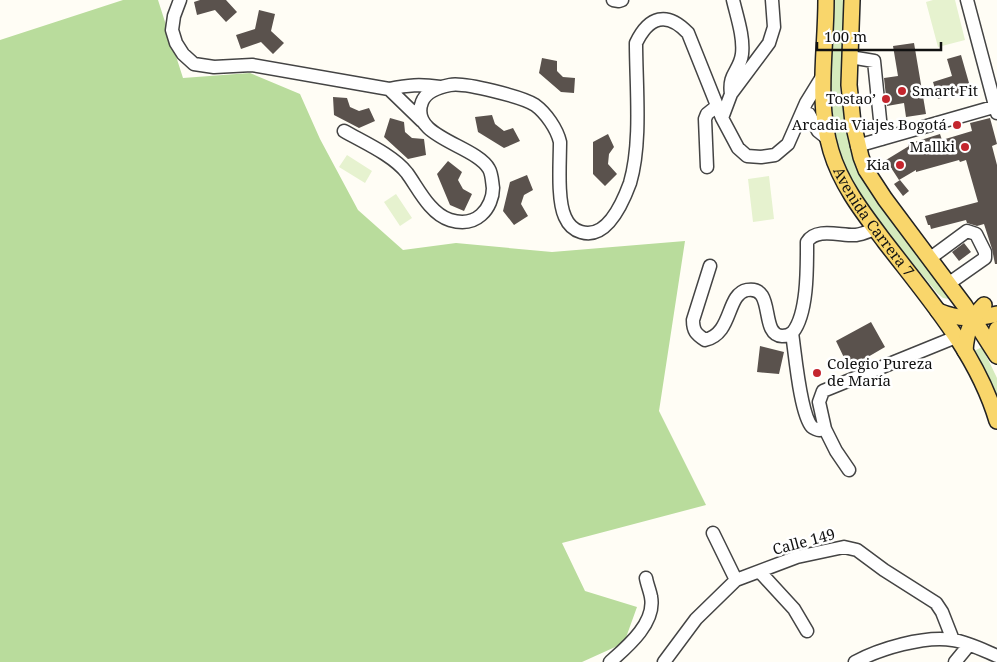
<svg xmlns="http://www.w3.org/2000/svg" width="997" height="662" font-family="'Noto Serif',serif">
<style>
.green{fill:#d5ebbd}
.forest{fill:#b9dc9c}
.pitch{fill:#e6f2cf}
.building{fill:#5a524d}
.lines{fill:none;stroke-linecap:round;stroke-linejoin:round}
.minor-casing{stroke:#444;stroke-width:15}
.major-casing{stroke:#222;stroke-width:18}
.minor{stroke:#fff;stroke-width:12}
.major{stroke:#f9d66b;stroke-width:15}
.poi-dot{fill:#c4262e;stroke:#fff;stroke-width:2}
.labels{text-anchor:middle;stroke-width:5;stroke-linejoin:round;paint-order:stroke}
.poi-label{font-size:15px;fill:#111;stroke:#fff;text-anchor:end}
.street-label{font-size:15px;fill:#111;stroke:#fff}
</style>
<rect width="100%" height="100%" fill="#fffdf5"/>
<path class="green" d="M833 0H847L840 93 853 154 915 251 949 299 943 298 938 294 869 210 843 167 834 137 828 88Z
M982 347 997 378V411L972 352Z"/>
<path class="forest" d="M123 0H158L183 78 250 73 300 94 320 139 358 210 403 250 456 243 552 252 685 241 659 411 706 505 562 543 585 591 637 607 624 643 582 662H0V40Z"/>
<path class="pitch" d="M933 0H955L965 40 938 47 926 2Z
M347 155 372 171 365 183 339 167Z
M769 176 774 219 753 222 748 179Z
M396 194 412 218 400 226 384 202Z"/>
<path class="building" d="M200 0H226L237 12 226 22 215 10 197 15 194 2Z
M259 10 275 14 271 31 284 43 273 54 261 42 241 49 236 35 255 29Z
M914 43 926 114 906 117 904 103 887 106 884 78 898 76 893 46Z
M961 55 971 90 938 99 933 82 952 76 947 59Z
M542 58 557 61V71L563 77 575 78 574 93 561 92 539 73Z
M333 97 347 98 350 107 359 111 369 108 375 121 359 128 334 115Z
M492 115 495 124 504 131 513 128 520 141 504 148 478 132 475 117Z
M390 118 404 122 405 132 412 138 424 139 426 155 408 159 384 137Z
M990 118 997 144 992 146 997 165V264H995L992 249 984 224 977 226 967 223 966 220 931 229 930 225H928L925 216 978 202 966 160 960 162 959 160 916 172V170L899 180 886 160 909 146 908 144 940 134 942 140 972 131 970 123Z
M608 134 614 147 609 154 608 164 617 174 605 186 593 174V142Z
M448 161 462 172 458 180 463 189 472 194 464 211 450 205 437 174Z
M527 175 533 190 524 195 521 204 528 216 514 225 503 211 510 182Z
M900 180 909 191 903 196 894 184Z
M964 243 971 252 959 261 952 252Z
M871 322 885 347 849 368 836 341Z
M760 346 784 352 779 374 757 372Z"/>
<g class="lines">
<g class="minor-casing">
<path id="minor" d="M180 0 174 16 172 30 176 43 183 54 194 64 214 67 252 65 389 89 422 121
M613 0 619 1 622 0
M967 0 997 113
M850 57 874 61 882 139
M389 89C408 85 420 84 440 87
M731 94C728 73 740 71 742 54 744 37 737 17 733 0
M801 117 804 113 809 114 818 131 828 139
M722 118 731 94 769 43 774 27 772 0
M344 131C363 142 393 155 407 173 418 188 430 214 450 220 460 223 472 223 481 215 489 208 493 197 493 188 492 182 492 174 489 169 476 145 408 137 422 102 426 91 440 87 450 85 464 82 523 97 535 105 546 113 557 129 560 142 560 162 557 200 565 217 568 224 574 230 581 232 607 240 623 202 630 183 642 142 636 86 636 43 649 16 667 11 688 33L722 118 738 148 747 156 761 157 775 155 788 144 806 103 822 77
M857 146 997 106
M707 167 705 119 707 114 717 106
M929 259 967 231 976 234 985 252V258L948 284
M710 266 693 320C693 331 696 334 705 340 733 334 726 294 747 290 776 285 759 335 782 336 786 336 790 335 793 332 808 313 807 266 807 242 816 227 841 236 856 235 863 234 869 231 875 229
M792 333C795 352 800 414 812 427 813 428 818 430 819 430L825 429
M849 470 836 451 825 429 819 402 823 391 956 337
M713 533 736 580
M760 572 794 609 807 631
M610 662C627 647 656 623 651 597 650 591 647 584 646 578
M664 662 696 619 736 580 797 557 844 547 857 550 884 570 936 603 942 612 953 640
M855 662C879 649 925 635 953 640 967 642 983 650 997 656
M955 662 969 645"/>
</g>
<g class="major-casing">
<g id="major">
<path id="s1" d="M826 0C826 51 816 101 831 151 841 185 864 214 885 242 928 298 977 353 997 421"/>
<path d="M852 0 849 85 853 123 861 157 866 170 885 199 965 306 997 356"/>
<path d="M938 311C959 320 976 319 997 314"/>
<path d="M965 351C966 333 972 317 984 305"/>
<path d="M995 352V336L997 329"/>
</g>
</g>
<use href="#minor" class="minor"/>
<use href="#major" class="major"/>
</g>
<g class="poi-dot">
<circle cx="902" cy="91" r="5"/>
<circle cx="886" cy="99" r="5"/>
<circle cx="957" cy="125" r="5"/>
<circle cx="965" cy="147" r="5"/>
<circle cx="900" cy="165" r="5"/>
<circle cx="817" cy="373" r="5"/>
</g>
<g class="labels">
<g class="poi-label">
<text x="912" y="96" text-anchor="start">Smart Fit</text>
<text x="876" y="104">Tostao’</text>
<text x="947" y="130">Arcadia Viajes Bogotá</text>
<text x="955" y="152">Mallki</text>
<text x="890" y="170">Kia</text>
<text x="827" y="369" text-anchor="start">Colegio Pureza<tspan x="827" dy="17">de María</tspan></text>
</g>
<g class="street-label">
<text dy="5" stroke="none"><textPath href="#s1" startOffset="235">Avenida Carrera 7</textPath></text>
<text transform="translate(804 542) rotate(-15)" y="5">Calle 149</text>
</g>
</g>
<path d="M817 42v8h124v-8" fill="none" stroke="#111111" stroke-width="2.5"/>
<text x="824" y="42" font-size="15" fill="#111111" stroke="#ffffff" stroke-width="4" paint-order="stroke">100 m</text>
</svg>
